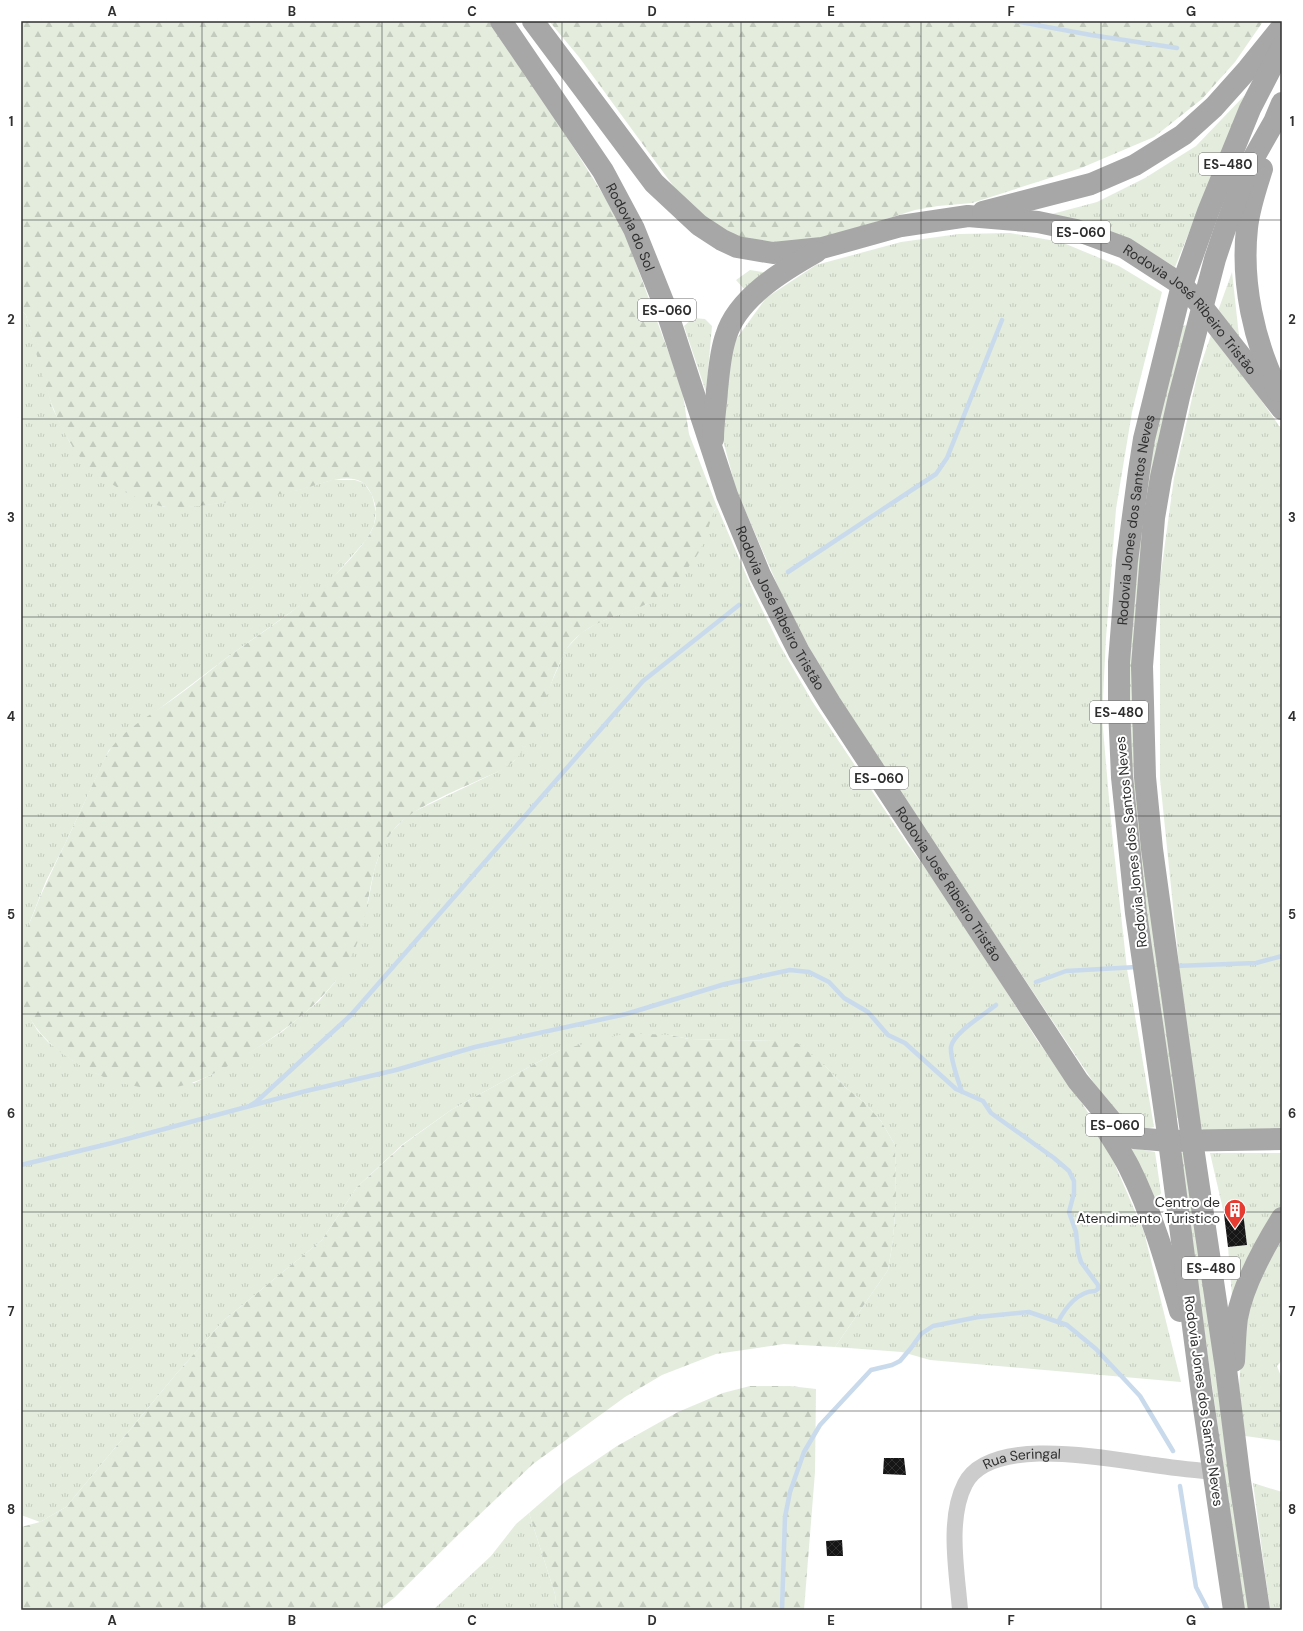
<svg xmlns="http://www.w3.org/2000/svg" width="1303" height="1631" font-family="'DM Sans',sans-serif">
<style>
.grass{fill:url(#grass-tufts)}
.forest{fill:url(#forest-firs)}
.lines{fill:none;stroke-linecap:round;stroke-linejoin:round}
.stream{stroke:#c9daec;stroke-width:4.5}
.building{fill:url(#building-cross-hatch)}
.street{stroke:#ccc;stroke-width:16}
.primary{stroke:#a7a7a7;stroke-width:22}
.grid{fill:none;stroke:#2f2f2f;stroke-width:1;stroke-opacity:0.55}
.labels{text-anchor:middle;stroke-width:4;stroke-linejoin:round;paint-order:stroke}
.shield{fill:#fff;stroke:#6d6d6d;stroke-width:1}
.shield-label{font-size:13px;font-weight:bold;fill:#2f2f2f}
.street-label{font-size:14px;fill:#2f2f2f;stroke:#fff}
.poi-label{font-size:14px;fill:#2f2f2f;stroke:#fff;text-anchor:end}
.neatline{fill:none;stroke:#2f2f2f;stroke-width:1.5}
.grid-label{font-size:13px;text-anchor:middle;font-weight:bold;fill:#2f2f2f}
</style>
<defs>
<pattern id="grass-tufts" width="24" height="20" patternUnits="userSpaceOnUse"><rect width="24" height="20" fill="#e3ecdd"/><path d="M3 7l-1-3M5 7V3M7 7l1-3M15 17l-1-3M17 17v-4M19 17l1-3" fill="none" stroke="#c3cbbe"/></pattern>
<pattern id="forest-firs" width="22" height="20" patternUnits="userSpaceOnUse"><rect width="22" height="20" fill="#e3ecdd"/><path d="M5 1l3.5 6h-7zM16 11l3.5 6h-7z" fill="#c3cbbe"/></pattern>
<pattern id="building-cross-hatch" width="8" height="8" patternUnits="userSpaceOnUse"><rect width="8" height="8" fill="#161616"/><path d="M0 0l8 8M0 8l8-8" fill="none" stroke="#303030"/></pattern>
</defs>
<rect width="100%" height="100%" fill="#fff"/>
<path class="grass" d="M1244 96 1175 267 1126 237 1052 214 1097 202 1145 178 1196 146Z
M1010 233 1061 242 1119 266 1162 292 1132 412 1116 509 1106 638 1102 717 1112 833 1127 969 1154 1127 1141 1130 1118 1119 828 685 780 591 736 489 724 444 723 389 732 345 766 298 816 265 901 242 959 234Z
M750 270 781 275 753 299 736 280Z
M1232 272 1239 336 1218 311Z
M21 310 26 315 53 409 71 445 139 498 164 507 198 506 259 497 298 490 332 480H355L364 483 372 495 376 512 374 525 367 539 329 582 312 597 229 656 155 712 109 750 64 846 46 881 29 924 21 949Z
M693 318 705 319 712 326 706 392 684 326Z
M1185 325 1188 327 1137 665 1182 1117 1174 1119 1138 850 1130 776 1129 664 1136 562 1148 473 1164 391 1180 328Z
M1211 335 1238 367 1282 430V1131L1208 1135 1195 1121 1160 779V580L1174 478 1197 376Z
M717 507 754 593 779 644 812 701 908 845 944 893 1037 1040 1074 1090 1103 1137 1144 1232 1181 1382 930 1360 902 1352 835 1347 888 1270 893 1240 896 1200 895 1145 881 1121 865 1103 846 1088 825 1066 776 1041 689 1039 670 1035 560 1050 451 1110 403 1144 357 1187 322 1240 224 1320 177 1373 66 1507 40 1522 21 1515V1002L37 1030 48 1042 72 1060 97 1074 194 1083 213 1074 260 1046 283 1031 319 1001 335 982 368 902 374 871 382 846 394 829 409 814 497 772 514 761 525 747 537 723 549 688 566 649 581 633 597 623 647 604Z
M1128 1147 1155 1152 1161 1193 1156 1200Z
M1187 1152 1252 1610H1244L1179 1153Z
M1210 1153H1282V1206L1242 1271 1232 1296 1228 1247 1247 1245 1243 1212 1224 1214Z
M1282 1232V1360L1277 1366 1282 1379V1441L1245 1436 1238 1399 1243 1334 1247 1309Z
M1253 1483 1282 1492V1610H1270Z
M529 1513 555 1594 557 1610H433L491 1556 516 1524Z"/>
<path class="forest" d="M21 21H490L526 72 621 223 682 389 689 434 717 507 714 511C709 524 706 539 699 552 696 558 691 563 687 569 669 593 655 602 627 612 606 619 586 626 571 643 564 651 561 661 556 671 544 699 538 736 516 759 506 769 492 774 479 780 455 791 412 808 395 828 371 856 371 895 362 929 349 975 314 1009 276 1035 246 1056 207 1083 170 1088 121 1093 57 1062 31 1020 29 1017 22 1005 21 1001 19 995 20 955 21 948 23 937 28 926 32 917 41 893 52 871 63 848 77 819 90 790 104 760 118 731 150 716 176 697 196 683 215 666 236 651 277 622 319 595 352 557 364 543 377 529 376 510 375 501 370 487 362 482 345 472 316 486 299 490 271 497 242 500 214 504 197 506 177 510 160 506 136 500 103 481 86 464 51 426 40 364 26 315L21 310Z
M549 21H1259L1262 23 1235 62 1202 99 1154 137 1081 168 972 203 938 206 915 210 798 246 766 244 734 235 711 224 674 187 579 57Z
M627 1033 670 1035 689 1039 776 1041 799 1044 825 1066 846 1088 865 1103 881 1121 895 1145 896 1200 893 1240 888 1270 835 1347 784 1344 716 1354 662 1375 625 1397 533 1464 460 1533 394 1598 378 1610H21V1527L40 1522 66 1507 177 1373 224 1320 322 1240 357 1187 404 1144 451 1110 560 1050Z
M750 1386H790L816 1389 815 1472 804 1610H557L555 1594 529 1513 567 1480 617 1446 678 1412 723 1393Z"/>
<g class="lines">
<path class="stream" d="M1015 21 1091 35 1177 48
M788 572 936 474 947 458 1002 320
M1175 966 1256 963 1282 956
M1036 982 1066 971 1137 967
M962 1092C958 1080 950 1059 951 1047 953 1033 985 1014 996 1005
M251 1105 256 1102 351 1015 643 681 739 605
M21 1165 112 1143 306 1091 396 1070 475 1047 626 1014 725 984 790 970 809 972 829 982 844 998 868 1012 888 1035 905 1043 956 1089 983 1101 991 1113 1054 1158 1069 1171 1074 1181V1193L1069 1212 1076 1232 1078 1252 1081 1262 1098 1285V1289L1095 1291C1078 1291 1065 1308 1058 1322
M1180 1486 1196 1587 1208 1610
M782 1610 785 1517 790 1492 804 1452 820 1425 871 1370 892 1365 900 1361 911 1348 921 1334 933 1326 978 1317 1029 1312 1067 1325 1096 1349 1140 1396 1173 1451"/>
</g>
<path class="building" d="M1243 1212 1247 1245 1228 1247 1224 1214Z
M884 1458H904L906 1475 883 1474Z
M842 1540 843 1556H827L826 1541Z"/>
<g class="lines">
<path class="street" id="s1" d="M960 1610C957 1572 947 1519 965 1484 990 1434 1109 1459 1154 1465 1174 1468 1194 1470 1214 1472"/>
<g class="primary">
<path id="s2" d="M501 21 603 171 634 229 666 309 727 495 760 575 799 652 830 703 1078 1081 1118 1129 1134 1138 1169 1141 1282 1139"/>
<path id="s3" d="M533 21 654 183 699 225 722 240 737 247 773 253 822 248 901 226 968 216 1038 222 1076 230 1125 248 1182 285 1200 304 1282 409"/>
<path d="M1262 169C1256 188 1249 208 1247 228 1241 283 1254 342 1278 391"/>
<path d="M983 212 1091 184 1135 165 1183 135 1214 107 1248 69 1282 27"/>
<path d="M713 439C713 422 716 407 717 390 719 372 720 353 726 336 737 298 784 270 816 252"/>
<path d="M1101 1120C1110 1136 1121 1151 1129 1167 1152 1213 1166 1262 1180 1311"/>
<path d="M1234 1361C1235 1347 1235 1332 1237 1318 1243 1284 1264 1247 1282 1218"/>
<path id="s4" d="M1234 1610 1201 1388 1169 1141 1136 913 1122 777 1119 708V662L1127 561 1139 471 1144 439 1182 285 1208 212 1250 109 1282 47"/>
<path d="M1259 1610 1240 1481 1226 1369 1192 1140 1152 849 1145 777 1142 666 1154 518 1161 477 1179 397 1215 259 1226 226 1249 166 1274 122 1282 103"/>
</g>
</g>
<path class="grid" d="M202 21V1610M382 21V1610M562 21V1610M741 21V1610M921 21V1610M1101 21V1610M21 220H1282M21 419H1282M21 617H1282M21 816H1282M21 1014H1282M21 1212H1282M21 1411H1282"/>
<defs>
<g id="building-pin" transform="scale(1.15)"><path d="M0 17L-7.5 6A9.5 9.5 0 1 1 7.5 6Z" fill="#e53b31" stroke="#fff"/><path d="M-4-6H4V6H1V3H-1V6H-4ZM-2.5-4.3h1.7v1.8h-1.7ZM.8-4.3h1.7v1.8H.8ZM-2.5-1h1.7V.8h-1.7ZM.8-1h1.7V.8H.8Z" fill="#fff"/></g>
</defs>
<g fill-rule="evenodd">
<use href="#building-pin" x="1235" y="1210"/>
</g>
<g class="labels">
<g class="shield">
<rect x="1199" y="153" width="58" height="22" rx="3"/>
<rect x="1052" y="221" width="58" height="22" rx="3"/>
<rect x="638" y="299" width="58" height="22" rx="3"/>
<rect x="1090" y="701" width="58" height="22" rx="3"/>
<rect x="850" y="767" width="58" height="22" rx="3"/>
<rect x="1086" y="1114" width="58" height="22" rx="3"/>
<rect x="1182" y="1257" width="58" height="22" rx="3"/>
</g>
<g class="shield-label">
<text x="1228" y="169">ES-480</text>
<text x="1081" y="237">ES-060</text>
<text x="667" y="315">ES-060</text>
<text x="1119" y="717">ES-480</text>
<text x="879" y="783">ES-060</text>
<text x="1115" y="1130">ES-060</text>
<text x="1211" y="1273">ES-480</text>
</g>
<g class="street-label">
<text dy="5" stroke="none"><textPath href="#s2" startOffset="244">Rodovia do Sol</textPath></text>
<text dy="5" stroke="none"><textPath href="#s3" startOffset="795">Rodovia José Ribeiro Tristão</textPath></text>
<text dy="5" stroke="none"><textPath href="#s4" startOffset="1099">Rodovia Jones dos Santos Neves</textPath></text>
<text dy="5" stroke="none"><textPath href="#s2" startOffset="654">Rodovia José Ribeiro Tristão</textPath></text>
<text transform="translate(1131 842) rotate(-96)" y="5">Rodovia Jones dos Santos Neves</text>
<text dy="5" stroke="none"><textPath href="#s2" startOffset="978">Rodovia José Ribeiro Tristão</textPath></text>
<text transform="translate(1204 1401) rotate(82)" y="5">Rodovia Jones dos Santos Neves</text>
<text dy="5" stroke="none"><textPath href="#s1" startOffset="194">Rua Seringal</textPath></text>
</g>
<g class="poi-label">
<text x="1220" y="1207">Centro de<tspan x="1220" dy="16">Atendimento Turistico</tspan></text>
</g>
</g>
<rect width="1303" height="1631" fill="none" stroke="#ffffff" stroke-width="44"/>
<rect x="22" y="22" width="1259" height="1587" class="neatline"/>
<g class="grid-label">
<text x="112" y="16">A</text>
<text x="292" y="16">B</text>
<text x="472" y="16">C</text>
<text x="652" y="16">D</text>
<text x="831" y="16">E</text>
<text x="1011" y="16">F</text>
<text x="1191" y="16">G</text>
<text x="11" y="126">1</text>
<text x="1292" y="126">1</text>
<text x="11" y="324">2</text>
<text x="1292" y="324">2</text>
<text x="11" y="522">3</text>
<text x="1292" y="522">3</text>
<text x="11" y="721">4</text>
<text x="1292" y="721">4</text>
<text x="11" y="919">5</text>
<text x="1292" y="919">5</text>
<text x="11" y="1118">6</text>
<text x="1292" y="1118">6</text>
<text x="11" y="1316">7</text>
<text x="1292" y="1316">7</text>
<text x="11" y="1514">8</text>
<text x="1292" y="1514">8</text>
<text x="112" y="1625">A</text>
<text x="292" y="1625">B</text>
<text x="472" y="1625">C</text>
<text x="652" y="1625">D</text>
<text x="831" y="1625">E</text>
<text x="1011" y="1625">F</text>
<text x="1191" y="1625">G</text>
</g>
</svg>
